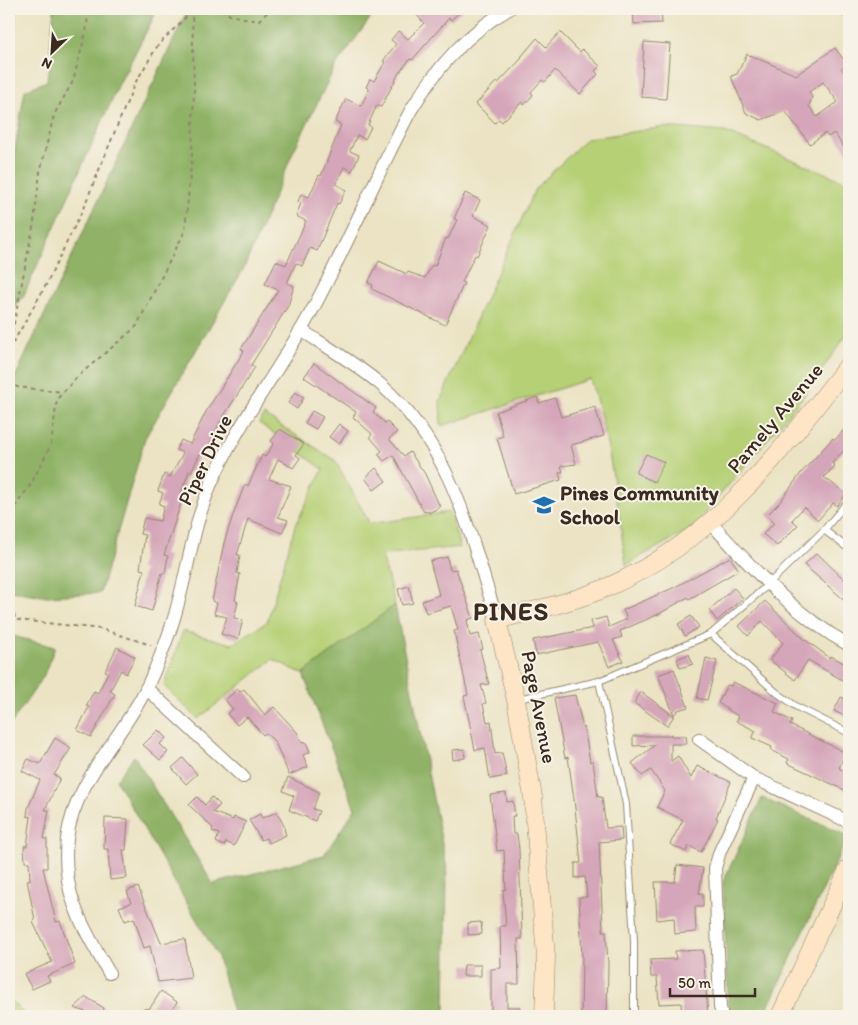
<svg xmlns="http://www.w3.org/2000/svg" width="858" height="1025" font-family="Itim,sans-serif">
<style>
.green{fill:#b5d075;stroke:#787d4a}
.forest{fill:#90b266;stroke:#666e42}
.building{fill:#d5a5b9;fill-rule:evenodd}
.lines{fill:none;stroke-linecap:round;stroke-linejoin:round}
.lane-casing{stroke:#938670;stroke-width:8}
.street-casing{stroke:#938670;stroke-width:14}
.secondary-casing{stroke:#938670;stroke-width:19}
.path{stroke:#938670;stroke-width:2;stroke-dasharray:4 4;stroke-linecap:butt}
.lane{stroke:#fff;stroke-width:6}
.street{stroke:#fff;stroke-width:12}
.secondary{stroke:#fde5c5;stroke-width:18}
.labels{text-anchor:middle;stroke-width:4;stroke-linejoin:round;paint-order:stroke}
.street-label{font-size:21px;fill:#3b2a1e;stroke:#f7f3e8}
.poi-label{font-size:21px;font-weight:bold;fill:#3b2a1e;stroke:#f7f3e8;text-anchor:start}
.district-label{font-size:26px;font-weight:bold;letter-spacing:1px;fill:#3b2a1e;stroke:#f7f3e8}
</style>
<rect width="100%" height="100%" fill="#f7f3e8"/>
<filter id="ink" filterUnits="userSpaceOnUse"><feTurbulence type="fractalNoise" baseFrequency=".02" numOctaves="2"/><feDisplacementMap in="SourceGraphic" scale="10" xChannelSelector="R" yChannelSelector="G"/><feConvolveMatrix kernelMatrix="1 2 1 2 8 2 1 2 1" color-interpolation-filters="sRGB"/></filter>
<filter id="wash" filterUnits="userSpaceOnUse"><feTurbulence type="fractalNoise" baseFrequency=".0096" numOctaves="4" result="noise"/><feDisplacementMap in="SourceGraphic" scale="20" xChannelSelector="R" yChannelSelector="G"/><feGaussianBlur stdDeviation="1.12" result="paint"/><feColorMatrix in="noise" values="0 0 0 0 0 0 0 0 0 0 0 0 0 0 0 0 0 1.4 0 .05"/><feComposite in="paint" operator="in"/></filter>
<g filter="url(#wash)">
<rect width="100%" height="100%" fill="#ebe3c3"/>
<path class="green" d="M664 127 725 132 849 183V331L803 397 692 528 626 565C617 503 610 439 590 379L441 426 440 401 535 189 586 139Z
M264 415 335 460 370 524 449 512 460 547 382 555 395 605 303 674 273 659 198 719 164 686 183 631 232 644 267 622 295 526 323 469 259 423Z
M9 999 26 1016H9Z"/>
<path class="forest" d="M9 9H16L12 73 9 85Z
M54 9H158L120 82 23 297 9 316V182L25 90 47 81Z
M188 9H377L335 67 294 150 244 268 145 438 100 593 47 596 9 591V390Z
M395 605 447 869 445 1016H234L218 957 116 780 134 756 213 884 324 855 355 809 303 674Z
M9 635 55 647 43 677 9 727Z
M762 798 848 836 764 1016H729L723 882Z"/>
<g id="blocks">
<path class="building" d="M411 9H463L451 20 449 18 412 60 410 59 399 73 381 107 377 105 368 125 371 127 365 139 357 135 350 151 359 155 352 171 344 167 336 184 346 190 339 204 337 203 317 251 310 248 302 266 296 263 287 283 294 286 288 306 251 365 255 367 220 422 208 448 204 446 191 472 189 471 180 496 183 497 164 555 168 556 165 573H162L152 611 135 606 144 570 140 569 145 535 140 534 144 518 160 521 164 506 159 504 163 493 158 491 164 474 170 477 183 453 176 450 181 440 190 444 207 410 244 351 241 349 278 290 265 284 276 261 286 265 306 221 296 216 301 203 298 202 301 194 309 197 319 175 321 176 341 125 335 122 346 99 361 106 369 89 366 87 370 79 374 81 385 62 383 61 396 44 391 40 398 31 408 39 424 23Z
M633 9H661L662 23 634 24Z
M560 32 580 52 582 49 600 66 595 71 598 74 580 94 555 70 545 82 542 80 531 92 533 95 524 105 522 102 502 122 499 119 495 123 476 104 496 82 498 83 522 58 521 57 537 38 546 47Z
M644 42 670 44 666 99 641 97Z
M835 48 847 64 841 68 849 79V155L834 133 828 137 825 133 810 144 785 111 761 120 746 113 731 76 737 74 747 54 796 75ZM823 82 838 102 817 117 809 106 812 97 809 92Z
M465 193 480 200 473 216 491 225 477 256 475 255 462 282 464 283 445 325 372 289 373 285 368 283 379 261 407 274 408 272 425 278 432 265 435 266 446 238 448 239 457 220 454 219Z
M314 363 376 408 373 412 385 423 387 422 397 432 389 439 404 456 410 452 425 474 440 507 429 513 428 511 424 512 393 455 384 461 378 454 382 451 370 437 372 434 353 417 356 412 304 377Z
M295 392 304 397 297 409 288 403Z
M537 397 539 403 555 398 561 417 595 407 604 436 571 445 576 464 561 466 563 472 559 473 561 480 514 494 497 438 503 436 496 412Z
M312 411 323 417 316 429 305 423Z
M339 424 348 431 339 444 329 437Z
M849 424V445L832 463 835 466 824 477 846 494 837 506 833 503 818 520 804 507 792 520 798 525 777 546 763 534 774 523 767 515 780 502 801 473 833 438 835 440Z
M280 429 304 444 296 455 300 458 293 468 278 459 269 479 291 486 278 517 288 520 282 533 248 519 237 555H240L237 573 240 574 235 600 238 602 234 618 243 620 238 639 221 634 227 617 214 614 217 603 212 601 224 543 232 518 245 484 248 486 262 455 265 457 274 443 271 441Z
M646 454 664 462 654 482 636 473Z
M376 468 386 481 374 490 365 478Z
M817 553 849 584V604L804 565Z
M447 557 450 570 456 569 473 618 467 620 470 636 479 634 483 649 480 650 489 684 481 685 486 703 483 704 487 722 491 721 495 754 502 753 507 776 490 779 485 748 475 750 464 696 468 695 454 631 458 630 451 606 426 613 422 601 439 595 430 561Z
M730 557 739 570 689 599 688 597 659 614 620 631 622 637 613 640 623 661 609 667 598 642 536 655 533 640 593 628 591 621 606 617 609 627 627 619 623 610 673 588Z
M409 586 413 603 402 605 398 589Z
M734 588 743 598 717 621 709 610Z
M765 601 803 638 830 658 831 656 849 666 844 681 808 660 795 680 770 660 783 643 762 621 748 636 739 626Z
M691 616 699 627 685 636 678 624Z
M117 647 135 657 126 674 121 670 110 691 115 694 91 737 77 730 89 707 86 706 94 691 98 693 108 672 105 671Z
M689 654 693 664 680 668 677 659Z
M706 658 717 661 707 700 697 698Z
M674 669 688 707 678 710 674 715 658 675Z
M733 682 778 703 774 712 792 721 790 725 846 753 839 768 849 774V792L787 763 789 759 771 750 772 747 752 738 756 731 736 721 739 717 718 703 727 685 731 686Z
M238 689 240 692 244 689 265 715 274 707 297 732 302 743 306 742 310 752 303 755 308 767 289 775 275 742 266 733 263 735 247 717 237 725 227 714 233 709 225 700Z
M641 692 674 716 667 726 634 703Z
M575 695 583 728 584 727 590 762 593 761 598 797H602L606 828 621 827 622 840 599 842 603 931H606L608 964 607 1016H581L582 958 579 897H587L585 877 575 878V863H581L574 799 568 757 565 758 554 698Z
M841 697 849 701V718L834 711Z
M158 730 166 738 160 744 168 752 160 760 143 745Z
M671 734V736H686L687 744H671V761L678 756 691 778 697 766 731 782 716 818 718 819 701 852 689 846 686 852 670 844 683 820 657 807 665 791 651 770 642 776 632 763 655 745 633 746V736H667Z
M55 738 71 748 54 775 60 778 45 810H49L44 839H47V868H43L56 922 60 921 75 964 47 976 50 981 32 989 24 974 52 962 33 922 35 920 27 880H30L29 862H25L24 846H27L31 817 27 816 28 808 40 780 22 771 28 759 40 764Z
M464 749 465 758 453 760 452 750Z
M183 758 197 774 186 784 172 768Z
M288 777 319 792 313 809 319 811 315 821 289 810 294 796 283 791Z
M506 793 507 802 513 801 515 816H512L513 834H517L519 849 522 939H518L519 984H507V1007H520V1016H491V969L501 968 500 926H506L503 890 506 889 504 850 497 851 490 795Z
M197 797 205 805 212 797 220 805 213 812 233 820 234 817 246 822 234 846 226 842 224 846 216 842 219 834 212 831 213 828 189 805Z
M277 812 285 828 284 829 286 835 269 843 266 838 261 840 249 820 260 814 262 818Z
M105 818 128 819 126 850H123L127 878 110 880 108 849H104Z
M677 865 703 868 699 894 703 893V907H695L696 932 675 934 674 918 657 920 655 882H675Z
M138 887 161 943 185 939 191 978 158 982 150 946 144 948 134 918 125 921 119 907 131 903 127 891Z
M481 922 482 934 468 935V923Z
M703 950 708 1016H682L681 1003 659 1004 657 977H651L650 960 676 959 675 951Z
M464 965H481V976H463Z
M161 991 177 1002 168 1016H128V1012L150 1008Z
M86 997 104 1008 102 1016H84L86 1012 74 1008Z"/>
</g>
</g>
<g filter="url(#ink)">
<use href="#blocks" fill-opacity="0" stroke="#938670" stroke-width="1"/>
<g class="lines">
<g class="lane-casing">
<path id="lane" d="M824 530 849 549
M711 634 776 692 797 707 849 733
M599 681 626 804 634 941V1016
M518 699 599 681 711 634 762 590 824 530 849 500"/>
</g>
<g class="street-casing">
<path id="street" d="M843 9 849 11
M301 330C327 347 355 363 380 384 451 445 470 534 497 620
M711 523C753 569 794 615 849 645
M146 688 243 777
M699 739 754 778 849 822
M109 973C83 926 61 895 67 839 74 781 123 737 147 687 158 663 169 637 176 611 188 569 193 527 210 486 236 426 277 373 309 316 346 249 375 177 411 110 435 70 468 32 509 9
M722 1016 720 1007 715 868 720 851 754 778"/>
</g>
<g class="secondary-casing">
<path id="secondary" d="M544 1016 546 957 533 797 516 700 497 620C535 610 574 602 610 586 717 538 779 454 849 364
M780 1016 849 868"/>
</g>
<path class="path" d="M221 9 230 15 258 21 271 9
M9 348 34 222 40 172 54 115 73 81 86 32 89 9
M9 350 46 285 83 209 134 85 158 45 192 11
M9 381 17 387 63 392
M9 522 12 511 31 484 51 445 57 399 78 376 136 327 185 231 192 154 194 88 192 9
M9 582 15 619 9 634
M9 619 101 629 151 645"/>
<use href="#lane" class="lane"/>
<use href="#street" class="street"/>
<use href="#secondary" class="secondary"/>
</g>
</g>
<defs>
<g id="school-bare" transform="scale(1.725)"><path d="M0-5L7-2L0 1L-7-2ZM-4 1L0 2.5L4 1V4Q0 6-4 4Z" fill="#1f6fb2" stroke="#f7f3e8" stroke-width="2.5" paint-order="stroke"/></g>
</defs>
<g fill-rule="evenodd">
<use href="#school-bare" x="544" y="505"/>
</g>
<g class="labels">
<g class="street-label">
<text transform="translate(775 418) rotate(-50)" y="7">Pamely Avenue</text>
<text transform="translate(205 460) rotate(-64)" y="7">Piper Drive</text>
<text transform="translate(539 707) rotate(79)" y="7">Page Avenue</text>
</g>
<g class="poi-label">
<text x="560" y="500">Pines Community<tspan x="560" dy="24">School</tspan></text>
</g>
<g class="district-label">
<text x="511" y="620">PINES</text>
</g>
</g>
<rect width="858" height="1025" fill="none" stroke="#f7f3e8" stroke-width="30"/>
<g transform="translate(52 52) rotate(205)" stroke="#f7f3e8" stroke-width="4" paint-order="stroke">
<path d="M0-4L9 19L0 12L-9 19Z" fill="#3b2a1e"/>
<text y="-8" font-size="14" font-weight="bold" text-anchor="middle" fill="#3b2a1e">N</text>
</g>
<path d="M670 988v8h85v-8" fill="none" stroke="#3b2a1e" stroke-width="2.5"/>
<text x="678" y="988" font-size="15" fill="#3b2a1e" stroke="#f7f3e8" stroke-width="4" paint-order="stroke">50 m</text>
</svg>
